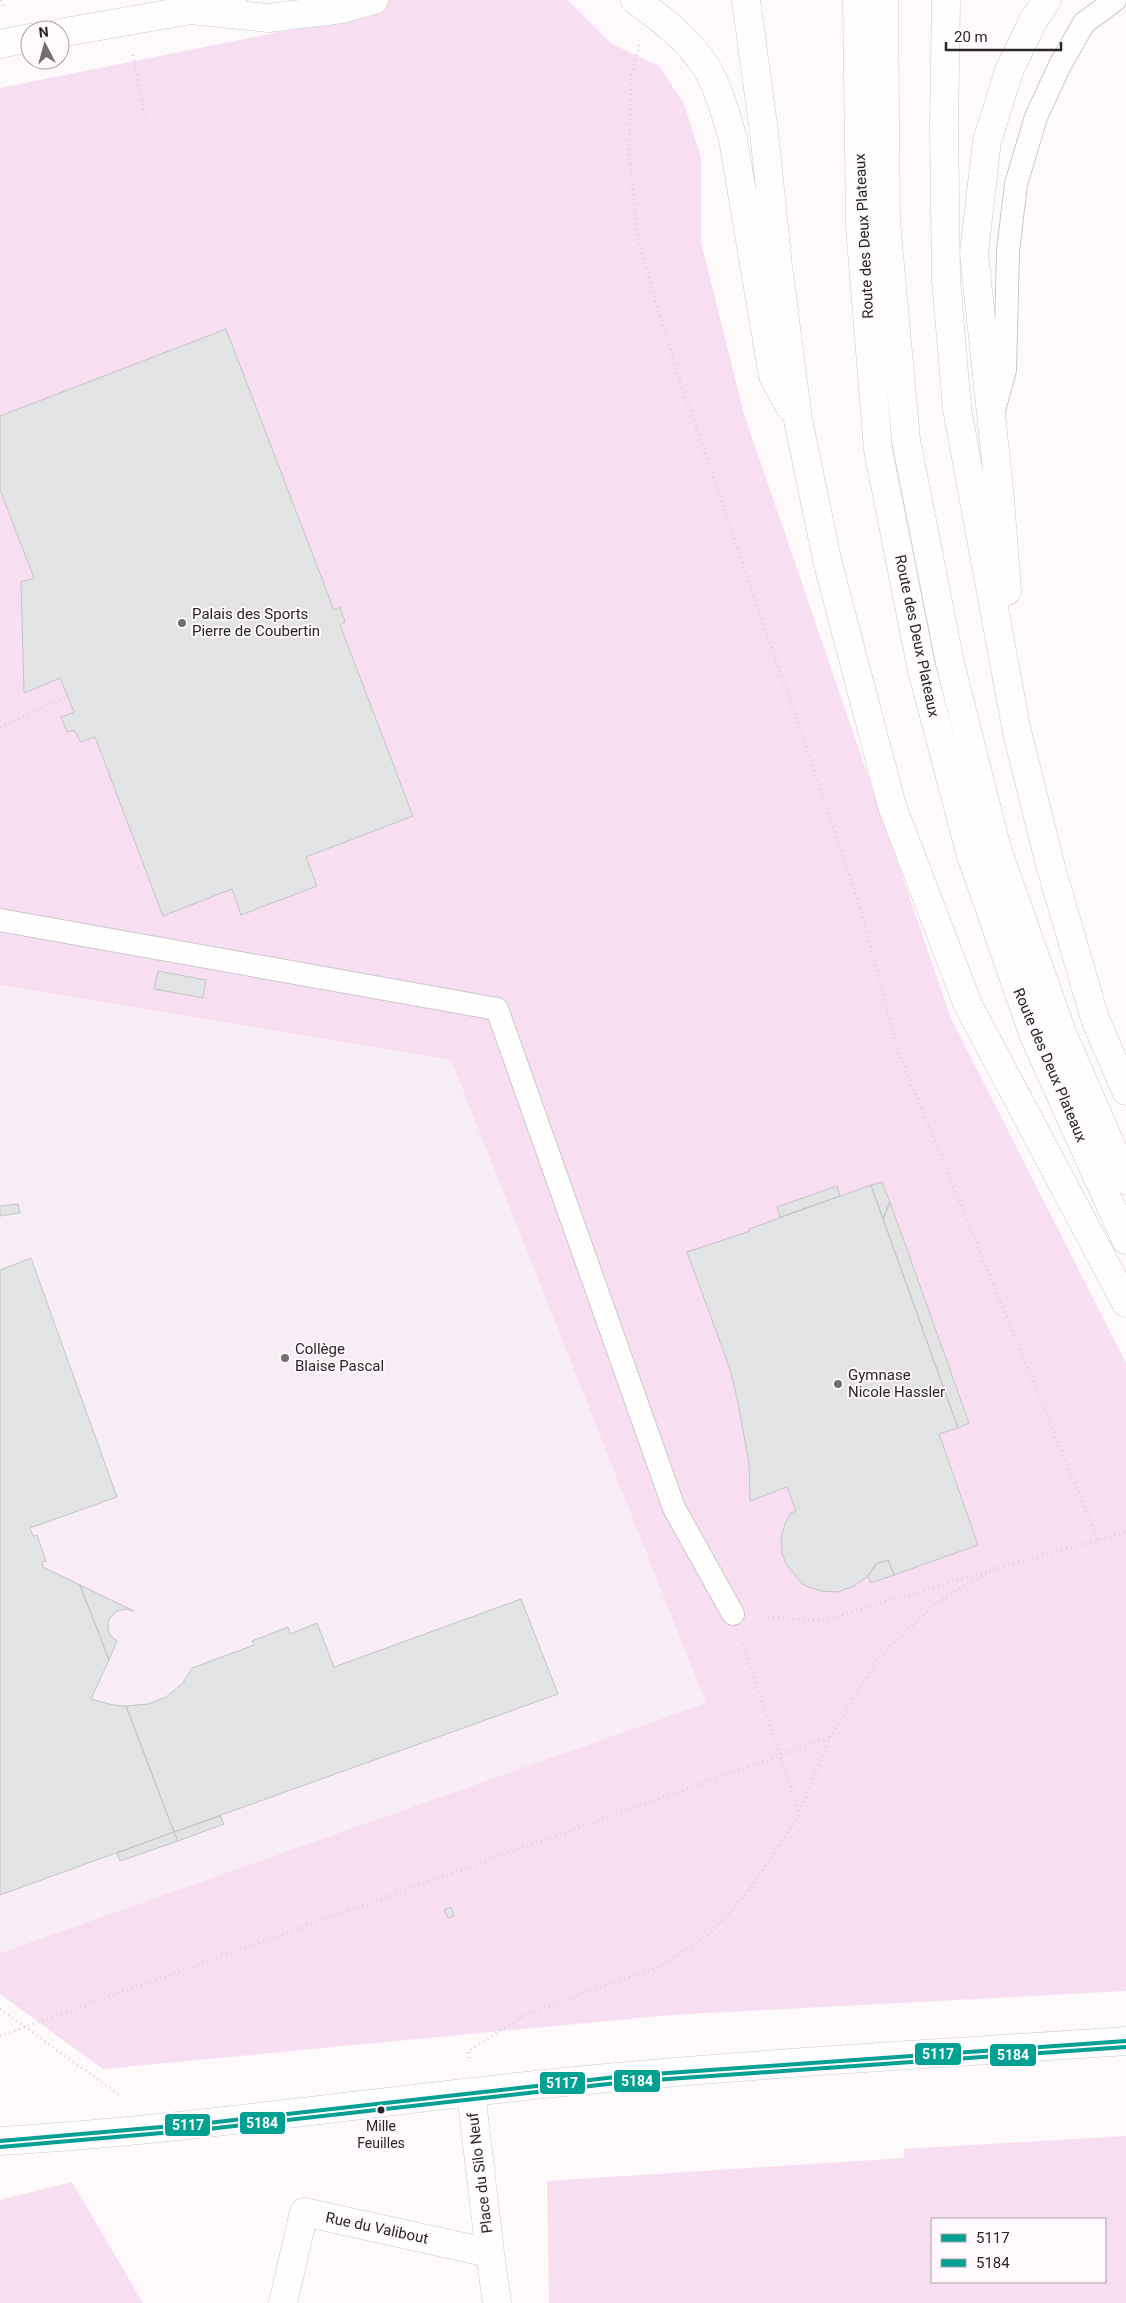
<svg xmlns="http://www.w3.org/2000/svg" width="1126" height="2303" font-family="Roboto,sans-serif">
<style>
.built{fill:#f9edf5}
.green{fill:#f7def1;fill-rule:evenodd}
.building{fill:#e2e3e4;stroke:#c4c5c6}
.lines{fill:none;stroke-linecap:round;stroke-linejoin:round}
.service-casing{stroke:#ccc8cb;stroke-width:24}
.minor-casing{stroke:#ccc8cb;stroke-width:29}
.tertiary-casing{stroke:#ccc8cb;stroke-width:29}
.secondary-casing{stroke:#ccc8cb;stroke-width:29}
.primary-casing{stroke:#ccc8cb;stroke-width:29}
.path{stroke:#d7d6d7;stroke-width:3;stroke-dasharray:1 4;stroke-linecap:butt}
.service{stroke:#fffeff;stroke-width:22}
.minor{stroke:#fffeff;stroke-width:28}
.tertiary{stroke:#fffeff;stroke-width:28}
.secondary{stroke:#fffeff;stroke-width:28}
.primary{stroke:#fffeff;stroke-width:28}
.bus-1-casing{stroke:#fff9fd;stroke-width:8}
.bus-2-casing{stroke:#fff9fd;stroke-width:8}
.bus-1{stroke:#00a092;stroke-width:4}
.bus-2{stroke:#00a092;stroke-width:4}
.poi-dot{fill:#747072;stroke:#fff9fd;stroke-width:2}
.bus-dot{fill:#292528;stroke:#fff9fd;stroke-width:2}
.labels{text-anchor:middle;stroke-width:4;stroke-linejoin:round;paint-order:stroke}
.bus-label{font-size:14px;fill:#292528;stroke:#fff9fd}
.street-label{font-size:15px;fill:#292528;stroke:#fff9fd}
.poi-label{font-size:15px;fill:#292528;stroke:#fff9fd;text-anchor:start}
.line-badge{stroke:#fff9fd;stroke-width:2}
.badge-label{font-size:14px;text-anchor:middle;font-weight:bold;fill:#fff}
</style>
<rect width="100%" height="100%" fill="#fefafc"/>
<path class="built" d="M0 985 451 1060 706 1703 0 1953Z"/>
<path class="green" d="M333 0H568L612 44 659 66 684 104 701 157V242L744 414 951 1018 1126 1363V1991L670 2015 103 2069 0 1994V1953L706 1703 451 1060 0 985V88L299 28Z
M1126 2136V2303H549L547 2181 904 2158V2149ZM932 2219H1105V2282H932Z
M72 2182 143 2303H0V2200Z"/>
<path class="building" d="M226 329 334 610 340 607 345 622 340 625 413 816 306 857 317 886 241 915 232 889 163 916 95 737 81 742 74 730 67 732 61 717 74 712 60 678 24 693 21 582 34 578 0 490V416Z
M158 971 206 980 203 998 154 989Z
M882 1182 890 1202 883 1219 871 1185Z
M871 1185 958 1428 939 1434 978 1545 894 1575 888 1560 876 1564 868 1576 854 1586 838 1592 821 1591 804 1585 798 1579 786 1564 782 1553 781 1537 785 1524 791 1513 796 1511 787 1487 750 1501 749 1463 737 1398 730 1369 687 1252 750 1231 749 1229Z
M837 1186 840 1196 780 1217 777 1207Z
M890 1202 969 1423 958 1428 883 1219Z
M18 1204 20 1213 0 1216V1206Z
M31 1258 117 1497 30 1528 33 1536 37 1535 46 1561 42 1562 43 1567 80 1585 109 1660 91 1699 113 1705 126 1706 174 1832 0 1895V1270Z
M888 1560 894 1575 871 1583 868 1576 876 1564Z
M80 1585 134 1611 125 1609 117 1611 109 1619 108 1631 112 1637 117 1641 109 1660Z
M521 1599 558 1694 174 1832 126 1706 148 1704 166 1697 183 1683 192 1668 254 1645 252 1641 288 1627 290 1634 317 1623 334 1667Z
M220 1816 224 1824 178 1841 174 1832Z
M174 1832 178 1841 120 1861 117 1853Z
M451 1907 454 1916 448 1918 444 1910Z"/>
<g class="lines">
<g class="service-casing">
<path id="service" d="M994 410 1005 370 1008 251 1016 184 1036 117 1060 65 1084 23 1115 0
M0 920 497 1009 674 1508 733 1614"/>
</g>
<g class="minor-casing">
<path id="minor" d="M471 2093 490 2253
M283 2303 304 2212 490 2253 497 2303"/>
</g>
<g class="tertiary-casing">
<path id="tertiary" d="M0 2141C185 2130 369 2102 554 2083 744 2064 935 2054 1126 2041"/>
</g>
<g class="secondary-casing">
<path id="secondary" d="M60 33 191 10 232 0
M0 44 30 38"/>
</g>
<g class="primary-casing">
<path id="primary" d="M635 0C664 20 698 47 713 80 722 99 727 119 733 139L773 376 790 407
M746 0 764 132 778 266 798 420 828 564 892 806 968 1005 1126 1303
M857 0 860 227 878 449 921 666 970 852 1034 1036 1126 1240
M884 0 886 222 906 440 950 663 997 849 1062 1033 1126 1180
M946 0 944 125 946 279 957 409 1017 732 1051 868 1095 1019 1126 1091
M191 10 268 18 342 9 374 0
M1007 591 1000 499 974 253 987 141 1009 71 1033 21 1047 0"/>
</g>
<path class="path" d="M1 0 3 9
M639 45 631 78 629 154 638 241 676 369 857 896 898 1051 1098 1540
M133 55 145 116
M0 727 67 696
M763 1616 820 1621 989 1571
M743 1644 799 1811
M0 2009 121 2096
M0 2036 830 1737
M469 2058 468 2051 530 2012 657 1968 709 1935 747 1893 796 1820 830 1737 877 1660 934 1604 994 1569 1126 1532"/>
<use href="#service" class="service"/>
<use href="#minor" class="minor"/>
<use href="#tertiary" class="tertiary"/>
<use href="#secondary" class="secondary"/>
<use href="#primary" class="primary"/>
<g class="bus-1-casing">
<path id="bus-1" d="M0 2141 208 2123 625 2076 1126 2041"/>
</g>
<g class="bus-2-casing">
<path id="bus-2" d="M0 2147 208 2129 626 2082 1126 2047"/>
</g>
<use href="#bus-1" class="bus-1"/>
<use href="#bus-2" class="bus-2"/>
</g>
<g class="poi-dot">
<circle cx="182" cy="623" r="5"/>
<circle cx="285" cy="1358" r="5"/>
<circle cx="838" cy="1384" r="5"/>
</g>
<circle class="bus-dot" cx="381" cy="2110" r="4.5"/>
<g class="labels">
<g class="bus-label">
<text x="381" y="2131">Mille<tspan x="381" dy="17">Feuilles</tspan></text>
</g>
<g class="street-label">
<text transform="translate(864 236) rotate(-93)" y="5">Route des Deux Plateaux</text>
<text transform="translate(917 636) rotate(78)" y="5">Route des Deux Plateaux</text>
<text transform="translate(1050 1065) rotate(67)" y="5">Route des Deux Plateaux</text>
<text transform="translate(480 2173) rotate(-97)" y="5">Place du Silo Neuf</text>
<text transform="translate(377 2228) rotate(12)" y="5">Rue du Valibout</text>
</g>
<g class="poi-label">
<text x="192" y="619">Palais des Sports<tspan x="192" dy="17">Pierre de Coubertin</tspan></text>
<text x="295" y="1354">Collège<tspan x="295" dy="17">Blaise Pascal</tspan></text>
<text x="848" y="1380">Gymnase<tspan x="848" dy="17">Nicole Hassler</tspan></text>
</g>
</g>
<g class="line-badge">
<rect x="914" y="2042" width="48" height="24" rx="5" fill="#00a092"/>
<rect x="989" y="2043" width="48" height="24" rx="5" fill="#00a092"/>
<rect x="613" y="2069" width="48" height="24" rx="5" fill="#00a092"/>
<rect x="539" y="2071" width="47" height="24" rx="5" fill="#00a092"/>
<rect x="239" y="2111" width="47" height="24" rx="5" fill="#00a092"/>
<rect x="164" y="2113" width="47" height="24" rx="5" fill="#00a092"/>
</g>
<g class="badge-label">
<text x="938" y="2059">5117</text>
<text x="1013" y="2060">5184</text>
<text x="637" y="2086">5184</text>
<text x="562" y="2088">5117</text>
<text x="262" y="2128">5184</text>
<text x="188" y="2130">5117</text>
</g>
<rect x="931" y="2218" width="175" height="65" fill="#fff9fd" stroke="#a9a4a8"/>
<rect x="941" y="2234" width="25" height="8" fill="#00a092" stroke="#a9a4a8"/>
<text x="976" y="2243" font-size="15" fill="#292528">5117</text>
<rect x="941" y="2259" width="25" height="8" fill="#00a092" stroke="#a9a4a8"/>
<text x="976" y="2268" font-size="15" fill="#292528">5184</text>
<g transform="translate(45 45) rotate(354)"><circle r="24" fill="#fff9fd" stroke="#a9a4a8"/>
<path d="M0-4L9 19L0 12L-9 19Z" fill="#747072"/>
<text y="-8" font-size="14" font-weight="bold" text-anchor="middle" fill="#292528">N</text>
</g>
<path d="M946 42v8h115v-8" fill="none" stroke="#292528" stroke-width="2.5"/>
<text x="954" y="42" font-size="15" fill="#292528" stroke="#fff9fd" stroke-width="4" paint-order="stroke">20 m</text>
</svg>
